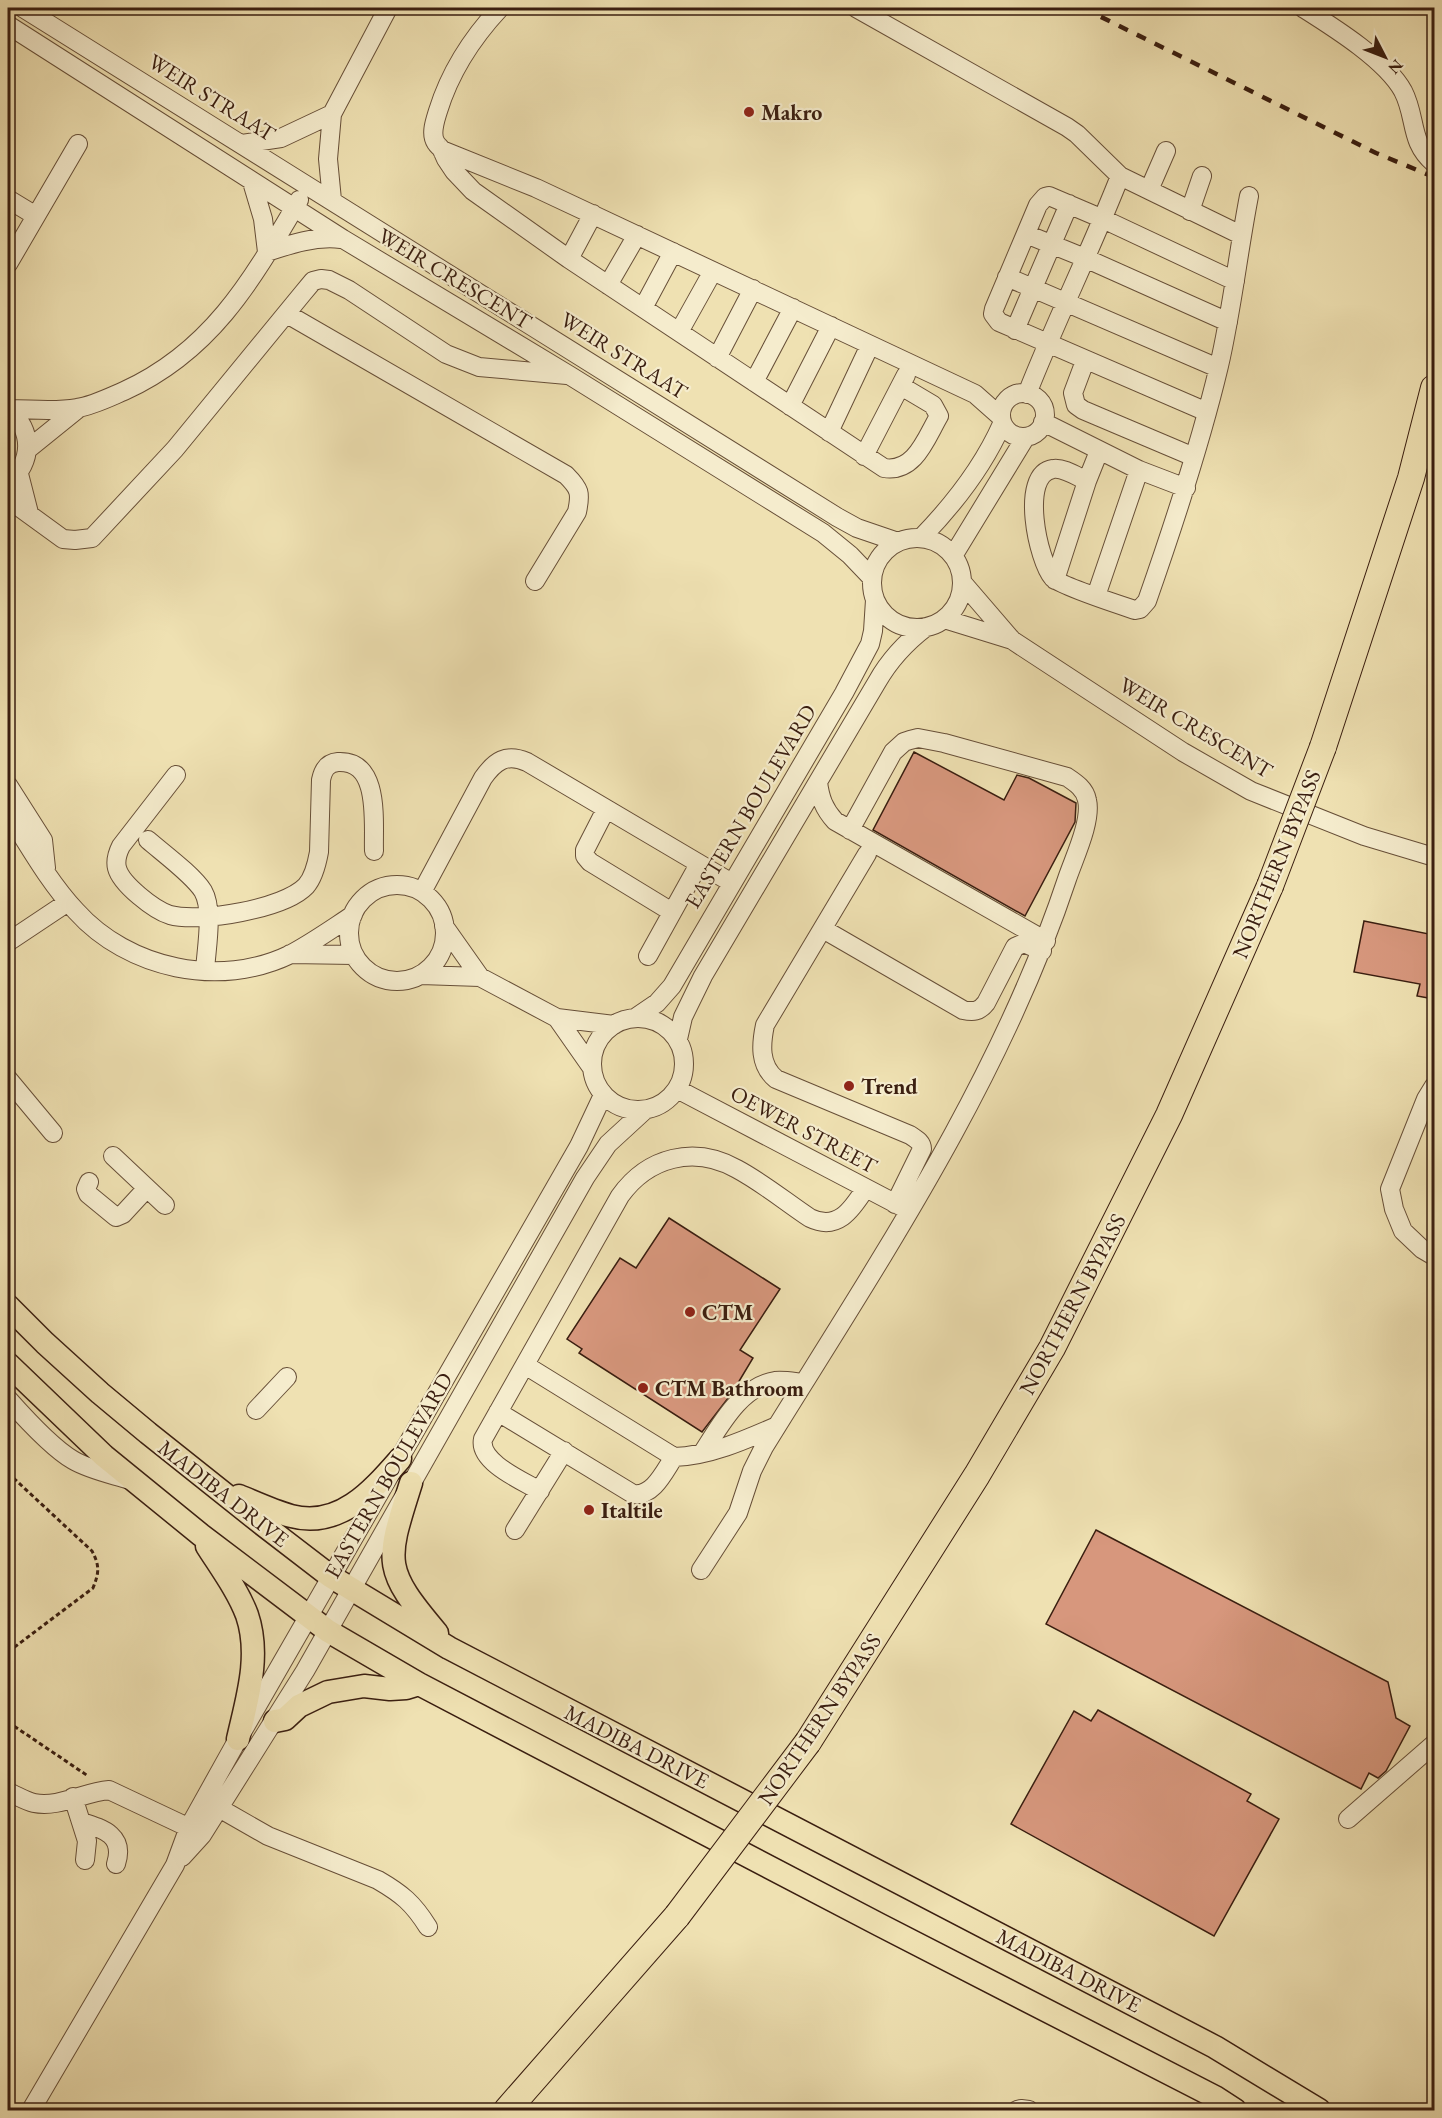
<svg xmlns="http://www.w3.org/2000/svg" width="1442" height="2118" font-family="'EB Garamond',serif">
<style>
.building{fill:#d7977d;stroke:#3a1e10;stroke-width:1.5}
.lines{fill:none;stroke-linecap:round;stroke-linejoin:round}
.minor-casing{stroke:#674f38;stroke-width:20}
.major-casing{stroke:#3a1e10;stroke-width:25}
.highway-casing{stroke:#3a1e10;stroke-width:28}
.path{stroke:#3a1e10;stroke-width:3;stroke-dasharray:4.5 3;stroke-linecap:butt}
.minor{stroke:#f5eccd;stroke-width:18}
.major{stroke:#efe1b2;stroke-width:22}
.highway{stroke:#efe1b2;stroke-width:26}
.rail{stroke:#3a1e10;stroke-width:4.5;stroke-dasharray:10 10;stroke-linecap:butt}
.highway-bridge-casing{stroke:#3a1e10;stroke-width:28;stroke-linecap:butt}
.highway-bridge{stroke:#efe1b2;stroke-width:26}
.poi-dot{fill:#8f2418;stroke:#f5eccd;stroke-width:2}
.labels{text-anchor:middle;stroke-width:4.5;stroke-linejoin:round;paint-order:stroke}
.street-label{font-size:22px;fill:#3a1e10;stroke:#f5eccd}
.poi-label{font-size:22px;font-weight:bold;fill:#3a1e10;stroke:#f5eccd;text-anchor:start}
</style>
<rect width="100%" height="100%" fill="#efe1b2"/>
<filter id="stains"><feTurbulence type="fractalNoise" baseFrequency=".00333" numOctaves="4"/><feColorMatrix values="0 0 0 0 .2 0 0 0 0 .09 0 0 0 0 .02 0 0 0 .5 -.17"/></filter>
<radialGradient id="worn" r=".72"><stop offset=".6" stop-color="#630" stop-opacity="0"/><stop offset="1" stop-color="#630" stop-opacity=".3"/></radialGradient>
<path class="building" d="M914 752 1004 800 1017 775 1029 778 1076 803 1075 822 1025 916 873 830Z
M1364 921 1434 935V999L1417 996 1420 984 1354 972Z
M669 1218 780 1289 740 1350 753 1358 732 1393 702 1432 579 1353 582 1349 567 1339 620 1258 636 1268Z
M1096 1530 1388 1682 1396 1718 1410 1726 1386 1771 1378 1778 1369 1773 1361 1789 1046 1624Z
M1098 1710 1251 1794 1247 1801 1279 1819 1214 1936 1011 1824 1074 1711 1091 1721Z"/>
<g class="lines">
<g class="minor-casing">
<path id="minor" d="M23 8 837 517 857 528 898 542
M500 8C472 38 450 72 438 111 435 121 430 134 436 143 436 144 442 149 442 150L536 188 975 394 1001 417
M856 8 1067 127 1077 134 1120 176
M1303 8C1333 27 1386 60 1403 91 1417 118 1409 142 1434 163
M8 25 343 239 569 375 823 533 850 555 872 578
M242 144 281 138 332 114
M442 150 446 159 454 171 473 191 569 259 884 468C915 473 926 438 939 416L933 405 901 386
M252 182 263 219 267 252C291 244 315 236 341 239
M1149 190 1166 151
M8 199 36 216
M332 200 328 159 332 114 388 8
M1190 211 1202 176
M1026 234 1085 258 1228 322
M569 259 593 214
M8 264 78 144
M1007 277 1218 368
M608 285 637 235
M643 308 673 252
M287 314 566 475C580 489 581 493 577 512L535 581
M1015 330 1069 204
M679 332 713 271
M717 358 753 289
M1085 361 1073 393 1076 405 1083 410 1194 457
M754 382 793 308
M1001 415a22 22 0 1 1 44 0a22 22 0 1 1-44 0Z
M1027 394C1056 320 1091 250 1120 176L1241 235
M790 406 831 326
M8 408C34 432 33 461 8 484
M9 409C31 409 55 412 77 408 92 406 110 397 124 391 212 351 252 280 299 200
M1207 412 999 322 993 314 994 309 1038 205 1045 197 1049 196 1103 219 1235 281
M1043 422 1139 470 1186 488
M829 432 870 345
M27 450 79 408
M864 456 906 375
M19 474 29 513
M1087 481C1078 477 1063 467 1053 469 1019 474 1038 561 1053 578 1061 586 1120 605 1135 610L1140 609 1147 601C1174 524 1200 446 1219 366 1232 310 1238 253 1249 196
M8 499 63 539 75 540 92 538 175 449 303 293 313 281 321 279 329 280 349 290 446 354 479 367 567 375
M921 538C954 504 983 467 1002 424
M872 583a45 45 0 1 1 90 0a45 45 0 1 1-90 0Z
M953 556 1025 438
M1055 580 1087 481 1099 451
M962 582 1012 640
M1096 596 1139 470
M944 619 1012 640 1183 752 1251 791 1364 836 1434 857
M176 775 121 846C118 852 115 860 117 868 121 884 154 910 170 915 200 923 284 909 306 886 314 877 317 863 319 852L321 780C323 770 327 763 338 762 381 760 373 823 374 851
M818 782C820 798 824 809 835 821L1046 941
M8 785 43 840 46 868
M606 809 585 850V856L590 862 672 912
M8 813C29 846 49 882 76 911 128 969 220 989 291 954 312 943 333 928 353 915
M148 840C163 853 193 875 203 891 214 910 206 950 205 971
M867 854 765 1025C761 1044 759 1065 776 1079L910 1135C916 1139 922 1142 922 1149L895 1204
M349 933a48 48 0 1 1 96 0a48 48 0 1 1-96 0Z
M422 892 483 778C495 761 506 753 527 762L732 883
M444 926 480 977
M823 929 963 1010C973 1012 979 1012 986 1003L1015 947 1024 943 1042 951
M8 942 68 902
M290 954 354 955
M648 956 699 864
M421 975 480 977 557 1018 614 1025
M592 1064a46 46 0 1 1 92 0a46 46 0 1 1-92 0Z
M557 1018 592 1068
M635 1018 657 1003 672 986 844 693 870 644 873 631 875 600
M678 1039 683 1017 703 976 877 682C890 659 905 643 926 627
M8 1079 53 1133
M1434 1086 1426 1099 1390 1189 1394 1209 1403 1231 1422 1249 1434 1256
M677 1089 904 1208
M113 1156 165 1205
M89 1182 86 1189 88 1194 116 1217 123 1214 147 1188
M525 1365 674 1457C709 1456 745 1440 777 1426
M8 1399C24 1417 52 1448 73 1460 90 1470 111 1474 130 1480
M256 1410 287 1377
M498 1412 633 1494C653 1497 664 1472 674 1457
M703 1452C720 1426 740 1387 775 1381 784 1380 794 1382 803 1383
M540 1491C523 1481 478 1462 483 1439L620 1196C648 1157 694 1145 737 1169 763 1183 786 1202 810 1218 837 1231 851 1211 865 1189
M515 1530 564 1451
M701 1570 738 1513 752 1471 764 1447C877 1264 999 1084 1067 879 1074 858 1092 821 1087 800 1085 789 1076 783 1067 777L944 743 918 738 910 740 904 742 893 752 850 830
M8 1792C16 1795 25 1801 34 1803 59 1808 84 1792 109 1790L198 1832
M73 1797 87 1841 85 1860
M219 1808 268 1836 378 1880C402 1894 413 1903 428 1927
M1348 1819 1434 1744
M82 1822C104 1829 125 1836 116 1864
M182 1857 202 1835 305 1671 585 1178 608 1144 645 1110
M31 2110 175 1865 189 1827 238 1739 579 1146 603 1095
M1017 2110 1021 2109 1029 2110"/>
</g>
<g class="major-casing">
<path id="major" d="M8 1306 45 1343 100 1393 148 1433 261 1523 330 1576 449 1648 1215 2047 1319 2110
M8 1364 104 1456 201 1535 328 1631 419 1684 880 1925 1215 2097 1235 2110
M411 1483C386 1562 382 1568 437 1633
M239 1496C256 1503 273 1511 291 1516 339 1529 372 1491 400 1459
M207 1546C221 1568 238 1591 247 1615 261 1656 247 1699 238 1739
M275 1721 285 1719 299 1706 328 1692 364 1686 390 1689 406 1688 419 1684"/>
</g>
<g class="highway-casing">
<path id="highway" d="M1323 747 1411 478 1434 388
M808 1742 977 1475 1052 1348 1169 1115 1270 886
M507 2110 677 1916"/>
</g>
<path class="path" d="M8 1473 92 1551C100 1566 99 1573 93 1588L8 1652
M8 1722 88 1776"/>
<use href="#minor" class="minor"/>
<use href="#major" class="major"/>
<use href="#highway" class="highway"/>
<path class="rail" d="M1083 8 1376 153 1434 177"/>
<g class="highway-bridge-casing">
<path id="highway-bridge" d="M1270 886 1323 747
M677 1916 808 1742"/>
</g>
<use href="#highway-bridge" class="highway-bridge"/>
</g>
<g class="poi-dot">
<circle cx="749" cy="112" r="6"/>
<circle cx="849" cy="1086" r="6"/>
<circle cx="690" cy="1312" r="6"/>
<circle cx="643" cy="1388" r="6"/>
<circle cx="589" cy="1510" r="6"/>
</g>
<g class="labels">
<g class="street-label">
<text transform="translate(212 97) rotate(32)" y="8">WEIR STRAAT</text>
<text transform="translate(455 278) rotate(31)" y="8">WEIR CRESCENT</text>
<text transform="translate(624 355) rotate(32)" y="8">WEIR STRAAT</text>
<text transform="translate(1196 727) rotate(31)" y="8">WEIR CRESCENT</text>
<text transform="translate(750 806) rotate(-59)" y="8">EASTERN BOULEVARD</text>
<text transform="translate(1276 864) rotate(-68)" y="8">NORTHERN BYPASS</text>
<text transform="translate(804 1129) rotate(28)" y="8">OEWER STREET</text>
<text transform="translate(1072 1304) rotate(-62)" y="8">NORTHERN BYPASS</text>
<text transform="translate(388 1475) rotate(-60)" y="8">EASTERN BOULEVARD</text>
<text transform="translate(224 1493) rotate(38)" y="8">MADIBA DRIVE</text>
<text transform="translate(819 1719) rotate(-56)" y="8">NORTHERN BYPASS</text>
<text transform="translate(637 1746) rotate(27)" y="8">MADIBA DRIVE</text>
<text transform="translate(1069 1970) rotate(27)" y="8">MADIBA DRIVE</text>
</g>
<g class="poi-label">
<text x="761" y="120">Makro</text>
<text x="861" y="1094">Trend</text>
<text x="702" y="1320">CTM</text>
<text x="655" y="1396">CTM Bathroom</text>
<text x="601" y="1518">Italtile</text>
</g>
</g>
<rect width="1442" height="2118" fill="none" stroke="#efe1b2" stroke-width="30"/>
<rect x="9" y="9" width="1424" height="2100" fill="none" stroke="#3a1e10" stroke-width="3"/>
<rect x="15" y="15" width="1412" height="2088" fill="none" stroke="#3a1e10" stroke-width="1.5"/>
<g transform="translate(1385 57) rotate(132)" stroke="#f5eccd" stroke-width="4.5" paint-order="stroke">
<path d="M0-4.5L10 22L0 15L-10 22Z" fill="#3a1e10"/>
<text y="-9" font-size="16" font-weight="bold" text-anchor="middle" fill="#3a1e10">N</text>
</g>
<rect width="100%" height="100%" filter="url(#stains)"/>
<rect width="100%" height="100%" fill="url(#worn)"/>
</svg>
